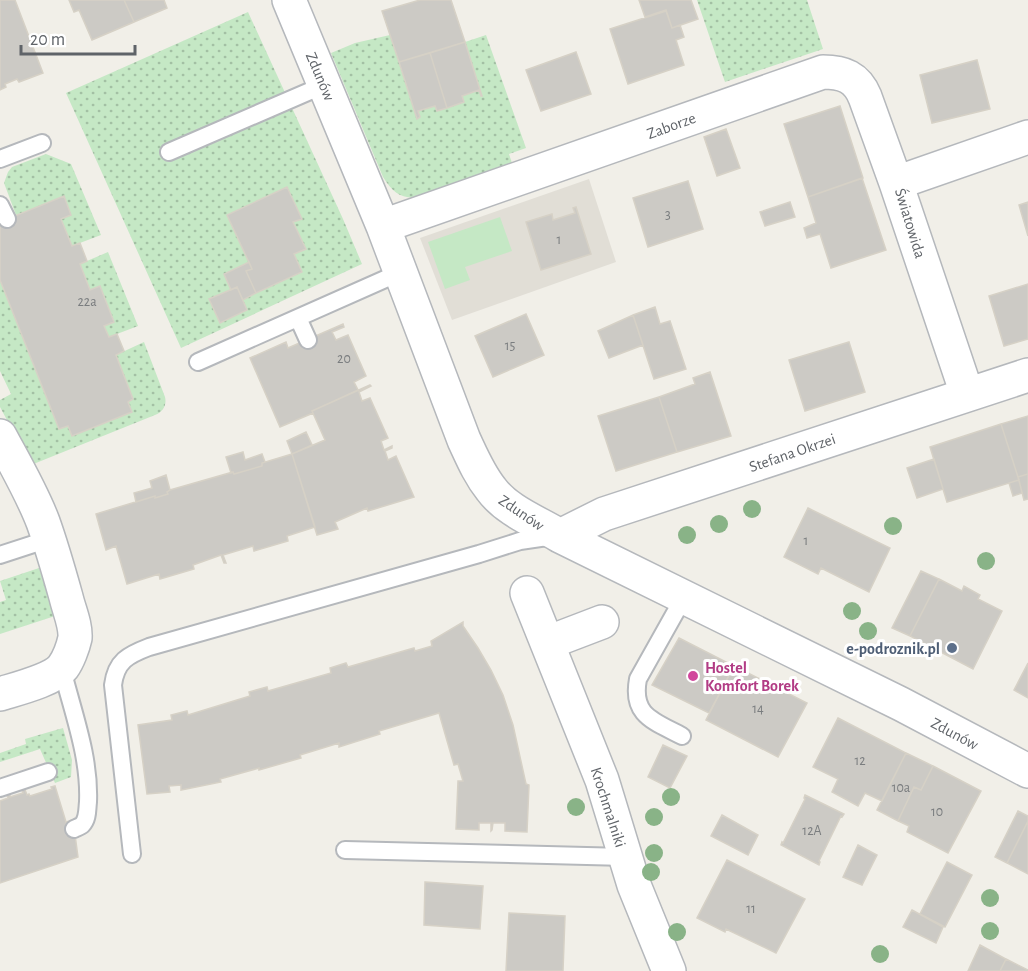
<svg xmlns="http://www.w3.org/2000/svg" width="1028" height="971" font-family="'Alegreya Sans',sans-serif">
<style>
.education{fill:#e1ded6}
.grass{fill:url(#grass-dots)}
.park{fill:#c5e8c5}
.building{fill:#cccac5;stroke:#d6d1c6;stroke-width:1.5}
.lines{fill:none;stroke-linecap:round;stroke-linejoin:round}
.service-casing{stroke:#b5b8bc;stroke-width:20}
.minor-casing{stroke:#b5b8bc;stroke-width:36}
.service{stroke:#fff;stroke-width:16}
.minor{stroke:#fff;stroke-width:33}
.tree{fill:#89b387}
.service-dot{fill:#5c6f8a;stroke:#fff;stroke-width:2}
.hotel-dot{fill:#d1479c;stroke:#fff;stroke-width:2}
.labels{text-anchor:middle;stroke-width:6;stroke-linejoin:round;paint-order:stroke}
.number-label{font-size:14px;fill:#7a7d7f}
.street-label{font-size:16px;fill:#5f6368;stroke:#fff}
.service-label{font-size:16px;font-weight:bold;fill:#4e5e75;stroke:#fff;text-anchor:end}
.hotel-label{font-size:16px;font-weight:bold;fill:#b23c85;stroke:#fff;text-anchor:start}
</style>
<defs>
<pattern id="grass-dots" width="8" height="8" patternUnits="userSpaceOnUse" patternTransform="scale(1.5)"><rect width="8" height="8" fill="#c5e8c5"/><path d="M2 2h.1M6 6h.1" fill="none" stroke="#a3c0a4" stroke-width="1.8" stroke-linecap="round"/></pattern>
</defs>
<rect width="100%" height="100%" fill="#f1efe8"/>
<path class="education" d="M589 179 616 262 452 320 420 238Z"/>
<path class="grass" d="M697 0H807L823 49 725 82Z
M248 12 343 219 362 264 181 348 66 93Z
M390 35 417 119 420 117 418 111 435 106 437 111 464 102 462 96 479 90 481 93 465 42 486 35 526 148 509 154 512 163 502 169 421 197C402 200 393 193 383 177L331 53 355 43Z
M46 154 71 164 101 235 72 246 61 219 71 215 64 197 16 215 4 183 8 172 12 167Z
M108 252 138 326 109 337 104 326 114 321 100 287 90 290 80 264Z
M0 280 59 429 68 426 72 436 132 412 128 402 133 399 116 355 144 342 165 397C167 405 163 412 155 415L31 465 0 407V400L11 394 0 371Z
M39 568 55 616 0 634V602L6 600 0 581Z
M63 728 72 760 71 777 55 783 40 749 0 762V753L26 744 25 739Z"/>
<path class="park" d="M500 217 512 251 465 267 470 280 445 289 428 242Z"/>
<path class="building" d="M0 0H15L43 73 19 82 17 79 5 84 6 87 0 90Z
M69 0H124L134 22 92 40 79 10 74 12Z
M124 0H164L167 8 134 22Z
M420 0H451L465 42 399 62 382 11Z
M639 0H691L698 19 672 28 666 10 645 17Z
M666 11 672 28 680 25 684 37 676 40 684 65 628 84 610 29Z
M465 42 482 96H481L479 90 462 96 464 102 447 108 430 53Z
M576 52 591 94 541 111 526 70Z
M430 53 447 108 437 111 435 106 418 111 420 117 417 119 399 62Z
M977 60 990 109 932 123 920 75Z
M840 106 863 178 808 197 784 124Z
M726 129 740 168 717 176 704 137Z
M862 178 886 250 831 268 820 234 807 238 804 228 816 223 808 197Z
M688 181 703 229 648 247 633 198Z
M287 187 302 219 293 222 306 249 294 254 302 272 256 293 246 271 252 269 227 215Z
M64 196 71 215 61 219 72 246 80 243 87 261 80 264 90 290 100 286 114 322 104 326 109 337 117 334 124 351 116 355 133 399 128 402 132 412 72 436 68 426 59 429 0 280V222Z
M790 202 795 217 765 226 760 212Z
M1028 202V236L1019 205Z
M576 207 591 254 541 270 526 222 552 214 553 220 575 213 573 208Z
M249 262 252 269 246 271 256 293 243 300 237 287 231 290 224 274Z
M1028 284V339L1004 346 989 296Z
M237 287 247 310 220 323 209 299Z
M655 307 660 324 670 321 686 369 654 379 633 315Z
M526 314 544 355 493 377 475 336Z
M633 315 643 345 609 358 598 331Z
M343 324 344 327 332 332 336 340 348 335 366 376 354 382 358 390 312 411 313 413 280 427 250 358 286 342 288 348Z
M849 342 865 392 805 411 789 360Z
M710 372 731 436 677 452 659 397 695 384 693 378Z
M370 385 371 386 359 392 362 401 370 398 388 438 381 441 384 450 392 446V448L385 451 388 460 396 456 414 497 368 511 367 508 335 522 338 529 317 535 292 454 325 440 312 411Z
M659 397 677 452 616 471 598 416Z
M1028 416V474L1018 477 1001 424Z
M1001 424 1019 480 947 502 930 447Z
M306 432 312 445 292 454 287 441Z
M243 452 245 460 262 454 265 462 262 463V466L234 474 233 472 231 473 226 457Z
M292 454 315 527 287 536 288 541 254 551 253 546 223 555 226 563H224L221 555 193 565 194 569 160 579 159 574 127 584 116 546 106 550 96 514 155 496V498L168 494 167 492 170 490 233 472 234 474 262 466V463Z
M934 459 943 489 917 498 907 468Z
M1028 474V499L1024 500 1018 477Z
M166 475 170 490 167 492 168 494 155 498V496L136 502 134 493 152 488 150 481Z
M1019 480 1022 493 1013 496 1009 483Z
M808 508 890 548 869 592 821 568 818 574 784 557Z
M921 571 939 579 910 636 892 628Z
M939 579 962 591 964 586 980 595 978 599 1002 611 973 669 910 636Z
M463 622V626L478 648 491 670 503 695 513 725 526 784 529 785 527 832 505 831V823H493L492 830 491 831V823H479V830L456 829 458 781H463L458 764 454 765 439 713 379 731 380 734 339 747V743L300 755 301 758 259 770V768L220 779 221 782 181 790V785L169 786 170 792 147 794 138 725 172 720 171 715 187 711 188 715 250 696 249 692 267 687 268 691 331 673 330 668 346 663 348 667 414 648 415 651 432 646 431 641Z
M679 638 734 666 709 713 652 685Z
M1028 663V698L1014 690Z
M734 666 807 703 778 757 706 720Z
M838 718 906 753 882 801 865 793 858 806 832 792 838 779 813 767Z
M663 745 687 756 670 788 648 777Z
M906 753 933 766 921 790 914 787 898 821 877 810Z
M933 766 981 791 948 853 907 832 909 826 898 821 914 787 921 790Z
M55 786 66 822 73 820 78 857 0 883V801L8 798 7 796 10 795V797L23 793 21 788 24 787 27 795 29 794 30 796 52 789 51 787Z
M805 795 844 814 842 817 841 816 819 861 820 862 819 865 781 845 782 842 783 843 805 799 804 798Z
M1018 811 1028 816V821L1007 863 995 857Z
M722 815 758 835 748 855 711 836Z
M1028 821V874L1007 863Z
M858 845 877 855 862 885 843 877Z
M727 860 805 899 776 953 726 929 725 932 697 918Z
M947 862 972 875 945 927 920 914Z
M425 882 483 886 480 929 424 925Z
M912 910 943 927 936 943 903 927Z
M509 913 565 916 563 971H506Z
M980 945 1006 959 1000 971H968Z
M1006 959 1028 970V971H1000Z"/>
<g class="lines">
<g class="service-casing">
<path id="service" d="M169 152 324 85
M0 159 42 143
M0 205 7 219
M298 318 308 340
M198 362 401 272
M0 555 49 539
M62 669C73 713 90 757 88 802 87 810 88 819 82 825 81 826 76 828 74 829
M682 736C654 721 631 716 638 679L684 597
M0 788 48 772
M345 850 626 857
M132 854 113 685C116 661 128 655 149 647L479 554 520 541 554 536"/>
</g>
<g class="minor-casing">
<path id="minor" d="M289 0 383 226 464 440C472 457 479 474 491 489 507 511 537 522 560 536L901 704 1028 771
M896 183 1028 137
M383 226 823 72C843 72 857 77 865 97L896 183 967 394
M0 436C15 464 32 493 43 522 52 547 59 572 66 597 69 610 76 625 75 638 73 647 68 660 63 667 53 680 16 689 0 694
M560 536 604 514 1028 375
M527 593 602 780 634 885 669 971
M547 643 602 622"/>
</g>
<use href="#service" class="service"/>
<use href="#minor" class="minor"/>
</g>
<g class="tree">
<circle cx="752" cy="509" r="9"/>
<circle cx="719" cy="524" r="9"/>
<circle cx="893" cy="526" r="9"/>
<circle cx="687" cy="535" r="9"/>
<circle cx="986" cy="561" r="9"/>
<circle cx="852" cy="611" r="9"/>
<circle cx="868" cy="631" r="9"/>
<circle cx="671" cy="797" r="9"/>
<circle cx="576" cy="807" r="9"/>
<circle cx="654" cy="817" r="9"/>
<circle cx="654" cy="853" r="9"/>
<circle cx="651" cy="872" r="9"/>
<circle cx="990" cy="898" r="9"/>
<circle cx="990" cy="931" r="9"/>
<circle cx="677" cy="932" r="9"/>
<circle cx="880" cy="954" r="9"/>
</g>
<circle class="service-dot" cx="952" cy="648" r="6"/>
<circle class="hotel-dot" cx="693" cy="676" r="6"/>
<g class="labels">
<g class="number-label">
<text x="668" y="219">3</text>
<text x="559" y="244">1</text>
<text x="87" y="306">22a</text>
<text x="510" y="350">15</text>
<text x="344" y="363">20</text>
<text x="806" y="545">1</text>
<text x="758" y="713">14</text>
<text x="860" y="765">12</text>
<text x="901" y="792">10a</text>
<text x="937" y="816">10</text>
<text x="812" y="835">12A</text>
<text x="751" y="913">11</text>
</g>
<g class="street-label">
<text transform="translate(321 76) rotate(67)" y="6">Zdunów</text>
<text transform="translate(671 125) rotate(-20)" y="6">Zaborze</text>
<text transform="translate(911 223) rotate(73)" y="6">Światowida</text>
<text transform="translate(792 452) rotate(-19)" y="6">Stefana Okrzei</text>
<text transform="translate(522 512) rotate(34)" y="6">Zdunów</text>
<text transform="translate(955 733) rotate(28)" y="6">Zdunów</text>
<text transform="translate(609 807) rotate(72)" y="6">Krochmalniki</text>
</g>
<g class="service-label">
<text x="940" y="654">e-podroznik.pl</text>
</g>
<g class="hotel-label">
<text x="705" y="673">Hostel<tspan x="705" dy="18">Komfort Borek</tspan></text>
</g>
</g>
<path d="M21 45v9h114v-9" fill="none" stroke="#5f6368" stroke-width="3"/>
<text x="30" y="45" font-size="18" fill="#5f6368" stroke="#ffffff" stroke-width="4.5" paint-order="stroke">20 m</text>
</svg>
